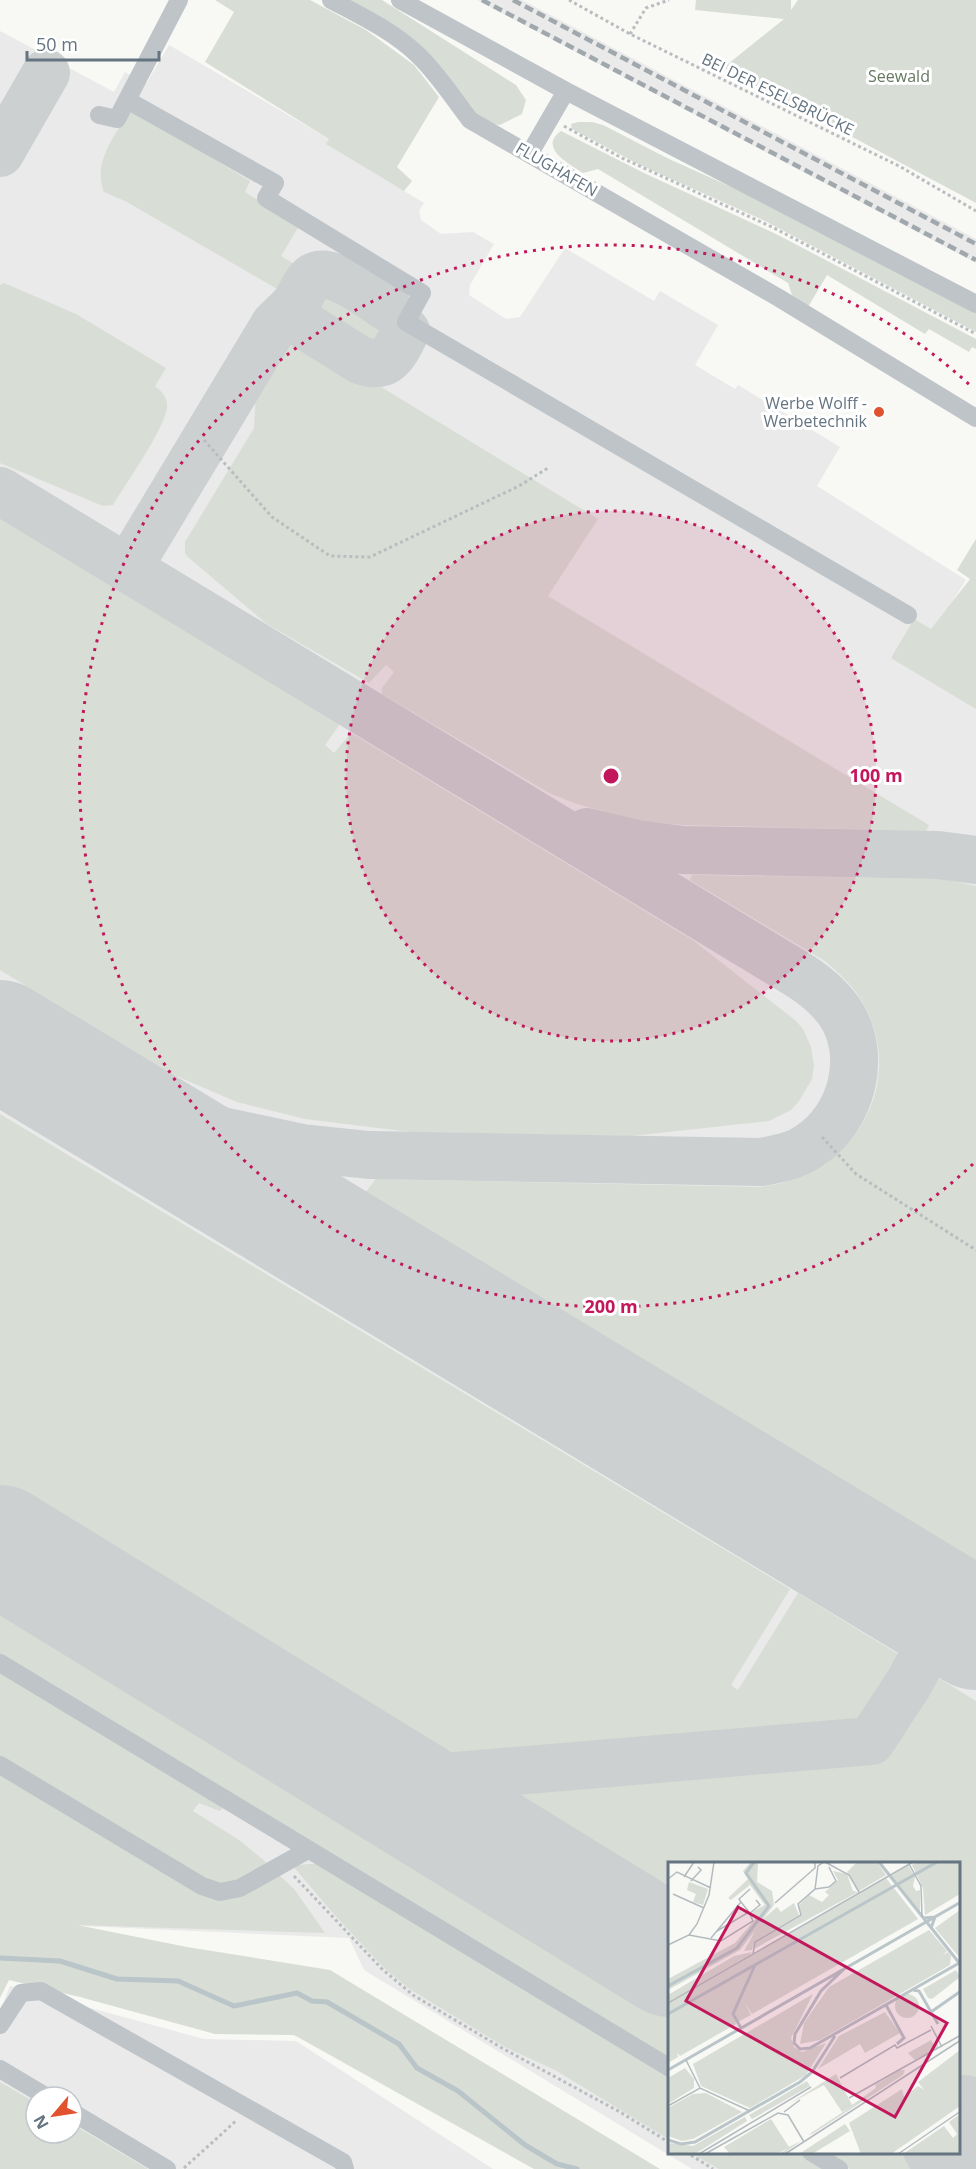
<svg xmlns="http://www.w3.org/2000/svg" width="976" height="2169" font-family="'Open Sans',sans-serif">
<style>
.built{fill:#e9eae9;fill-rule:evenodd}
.green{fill:#d8ddd5}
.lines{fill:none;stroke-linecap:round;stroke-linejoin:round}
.stream{stroke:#b9c5c9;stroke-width:5}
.taxiway{stroke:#ccd0d1;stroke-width:48}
.runway{stroke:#ccd0d1;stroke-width:120}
.path{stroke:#babdc0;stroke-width:3;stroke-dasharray:3 3;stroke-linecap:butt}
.minor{stroke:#bfc4c8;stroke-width:18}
.rail{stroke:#a1a8ad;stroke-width:4.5;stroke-dasharray:9 4.5;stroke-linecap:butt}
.ring{fill:none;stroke:#c2185b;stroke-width:3;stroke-dasharray:3 6}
.poi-dot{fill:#e0532e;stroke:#fff;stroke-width:2}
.labels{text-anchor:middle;stroke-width:6;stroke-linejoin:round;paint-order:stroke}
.park-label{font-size:16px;fill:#667862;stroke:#fff}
.street-label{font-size:16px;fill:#647480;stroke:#fff}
.poi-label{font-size:16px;fill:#647480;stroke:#fff;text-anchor:end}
.inset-river{fill:none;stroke:#b9c5c9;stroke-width:3}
.inset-road{fill:none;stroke:#b4bbbf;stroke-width:1.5}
.view{fill:#c2185b;fill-opacity:0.15;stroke:#c2185b;stroke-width:3}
.inset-edge{fill:none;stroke:#647480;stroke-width:3}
.centre{fill:#c2185b;stroke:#fff;stroke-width:3}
.ring-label{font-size:18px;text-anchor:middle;font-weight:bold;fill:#c2185b;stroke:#fff;stroke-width:6;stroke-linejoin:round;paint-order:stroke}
</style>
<rect width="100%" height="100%" fill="#f8f8f5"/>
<path class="built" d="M477 0H522L976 239V263Z
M0 31 114 92 125 72 146 84 169 45 329 139 327 144 424 203 419 211 421 220 441 234 473 232 494 244 470 285 469 295 506 319 520 317 565 248 654 301 660 291 718 325 695 365 735 389 738 385 840 447 817 486 966 580 921 652 976 685V2169H692L364 1970 349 1938 16 1923 0 1917ZM670 1863H960V2152H670Z
M10 1986 204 2039 296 2041 493 2169H0V2010ZM36 2097H72V2133H36Z"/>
<path class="green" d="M215 0H310L366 30 414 65 439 97 397 167 412 181 404 191 326 144 329 139 205 62 234 12Z
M346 0H382L516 85 526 100 522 114 500 125 485 123Z
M696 0H791V10L798 0H976V203L723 68 784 19 695 10Z
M131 109 250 181 245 192 299 226 281 256 296 265 301 274 295 286 279 290 127 202 104 192C92 162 116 134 131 109Z
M578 122H592L603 125 669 159 756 198 976 312V332L765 221 638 164 572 129 571 124Z
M561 131 644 173 778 235 976 339V349L972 347 969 352 929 329 925 334 827 275 808 307 793 298 788 283 598 169 583 173C571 165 537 148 561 131Z
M4 283 76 314 166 368 155 386C161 391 167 396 167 405 168 424 125 485 113 505L103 506 0 463V285Z
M331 286 401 330 386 352 375 354 313 314V300L320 289Z
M291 332 598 519 548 596 929 825 926 831 683 825 639 821 577 804 549 793 382 694V688L394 672 386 665 369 683 267 624 188 557 185 553V542L254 428 256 391Z
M0 519 340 724 325 745 334 753 351 733 694 941 796 1021 803 1029 811 1047 814 1066 812 1079 799 1101 791 1110 769 1121 631 1136 411 1132 305 1119 237 1102 174 1075 0 970Z
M976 539V709L891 658 914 619 931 629 970 579 957 570Z
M692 875 943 879 976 886V1562L364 1194 376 1179 758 1187C852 1180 912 1081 860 998 851 984 838 972 825 961L690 880Z
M0 1114 790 1589 731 1685 738 1690 798 1593 914 1664 896 1707 907 1713 932 1674 976 1701V2169H850L823 2153 960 2152V1863H670V2060L0 1656Z
M0 1670 224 1806 220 1811 199 1803 193 1811 239 1840 266 1862 262 1868 239 1884 217 1885 0 1759Z
M0 1773 195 1891 278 1874 294 1889 325 1933 77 1925 187 1947 330 1970 660 2169H534L294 2035 215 2034 80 1997 9 1980 0 1998Z
M308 1864H322L670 2074V2140L555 2070 505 2047 411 1990 384 1968 332 1912 293 1866Z
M0 2082 36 2103V2133H72V2124L148 2169H0Z
M691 2153H800L828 2169H719Z"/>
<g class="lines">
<path class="stream" d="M0 1958 60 1961 117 1979 178 1981 234 2006 297 1993 312 2001 327 2002 399 2044 417 2068 458 2091 525 2145 557 2164 577 2169"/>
<path class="taxiway" d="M0 153 46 73
M275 324 289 318 296 320 360 360C389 371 394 353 406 331
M0 491 802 977C817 987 829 997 839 1011 869 1054 852 1119 809 1146 795 1156 778 1159 761 1162L369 1155 302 1148 208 1128 158 1113 105 1093 30 1057
M128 568 275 324C282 317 289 311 295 304 301 296 305 283 313 277 330 265 373 298 388 308
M587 832 637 844 683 850 938 855 976 860
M385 1782 871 1741 909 1683 947 1612"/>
<path class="runway" d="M0 1040 976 1630
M0 1545 670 1957
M960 2135 976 2145"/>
<path class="path" d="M569 0 630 34 899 166 976 211
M630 34 646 8 669 0
M564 126 620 157 774 228 976 334
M204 440 272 517 330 556 370 557 519 486 548 468
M822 1137 856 1174 976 1250
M294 1876 382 1969 413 1995 502 2048 620 2112 670 2143
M686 2152 713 2169
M184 2168 237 2120"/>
<path class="minor" d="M331 0C361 16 393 31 418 55 438 74 453 98 470 120L779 298 976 418
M400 0 566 91 976 304
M127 100 275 183 266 198 422 293 406 322 908 615
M99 115 117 119 179 0
M530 153 566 91
M0 1663 670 2068
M0 1765 202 1886 220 1892 240 1888 308 1850
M0 2025 21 1993 41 1991 343 2162 345 2169
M0 2069 47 2097
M72 2112 167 2169
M811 2152 839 2169"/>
<path class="rail" d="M482 0 976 260
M513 0 976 244"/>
</g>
<circle cx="611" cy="776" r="265" fill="#c2185b" fill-opacity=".12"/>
<g class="ring">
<circle cx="611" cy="776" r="265"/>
<path d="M973 1164A531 531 0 1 1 973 388"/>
</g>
<circle class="poi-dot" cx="879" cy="412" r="6"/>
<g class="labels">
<g class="park-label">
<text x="899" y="82">Seewald</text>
</g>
<g class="street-label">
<text transform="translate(778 94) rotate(26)" y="6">BEI DER ESELSBRÜCKE</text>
<text transform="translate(557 169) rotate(30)" y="6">FLUGHAFEN</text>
</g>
<g class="poi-label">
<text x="867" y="409">Werbe Wolff -<tspan x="867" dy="18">Werbetechnik</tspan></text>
</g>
</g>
<g transform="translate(668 1862)">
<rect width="292" height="292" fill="#f8f8f5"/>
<path d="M83 0H90L89 20 104 29 106 43 95 57 109 45 113 50 126 41 131 53 87 79 84 88 76 89 87 69 72 88 0 128V117L67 81 88 56 84 50 97 43 82 23 63 38 60 36 80 17 75 9ZM189 0H209L218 13 191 29 179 10ZM248 0H292V32L257 53 255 26 244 3ZM240 3 247 15 245 24 248 29 252 28V50L223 14ZM165 9 179 12 185 29 190 30 86 87 87 80 134 53 130 44 141 33 154 40 161 33 157 30 170 18ZM218 16 250 57 84 152 77 142 83 153 70 160 67 156 68 162 12 194 9 191 10 195 0 201V141ZM21 20 40 27 35 43 25 40 28 32 19 28ZM292 48 293 96H292L267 66ZM261 68 279 89 275 93 280 90 283 94 282 103 152 178 132 182 136 161 161 125ZM84 90 82 93 0 140V133L66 94ZM288 108 292 115 264 137 260 136 255 127ZM145 132 123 176 126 185 134 190 158 181 138 213 82 246 33 224 25 202ZM227 144a12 12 0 1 1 24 0a12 12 0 1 1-24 0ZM217 150 232 171 197 191 192 182 150 207 171 174ZM263 178 266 183 270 181V186L247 198 240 191ZM292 188V244L223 292H193L181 261 234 227 236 235 250 224 256 228 250 220ZM17 206 26 217V226L0 242V216ZM232 208H237L235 213 146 271 140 273 184 244 174 250 156 223 121 242 168 212 184 243 208 226 207 223ZM139 219 142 224 84 257 81 253ZM38 231 74 250 25 277 14 279 0 274V246L25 232ZM292 252V292H235L276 264 285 276 289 272 281 260ZM77 255 79 259 27 292 0 291V281L25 284ZM103 257 121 285 133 279 115 292H112L120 286 109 292H62L56 285ZM177 262 182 269 144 292H131Z" fill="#d8ddd5"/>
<path class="inset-river" d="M211 0 292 102M256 56 267 55 263 66M176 107 153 129 127 172 126 181 132 187 142 186 293 100M0 124 69 86 101 44 78 11 86 0M245 128 251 129 270 162M218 143 236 176 229 182M263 150 293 129M0 152 269 0M73 166 65 152 87 103M0 208 293 40M0 278 13 282 27 280 132 220 144 210 167 174"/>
<path class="inset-road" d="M157 0 181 13 191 30M240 0 253 24 254 55M16 15 26 0M0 17 9 10 43 26M23 19 33 8 30 5M147 27 161 25 168 19 161 5M5 32 36 46M73 40 71 37 82 27M107 41 147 6V0M82 51 92 43 88 38M21 73 53 79 85 59 81 50M43 76 73 40 81 50 49 69M0 83 21 73 29 62 41 33 46 0M85 92 87 80 133 53 130 42 147 27 150 4 156 0M0 141 245 0M263 164 274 185M18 198 32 226M172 216 227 183 229 186 263 168M181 236 293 173M0 244 32 226 82 249M116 250 132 238M31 292 143 225M37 292 110 251 120 253 136 280M117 292 293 178M230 292 293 249"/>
<path class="view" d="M70 45 279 161 227 255 18 139Z"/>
<rect width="292" height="292" class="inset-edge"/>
</g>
<circle cx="611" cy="776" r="9" class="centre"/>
<g class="ring-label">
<text x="876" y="782">100 m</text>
<text x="611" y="1313">200 m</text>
</g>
<g transform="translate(54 2115) rotate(241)"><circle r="28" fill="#ffffff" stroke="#c1c7cc" stroke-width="1.5"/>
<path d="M0-4.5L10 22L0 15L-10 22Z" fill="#e0532e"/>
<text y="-9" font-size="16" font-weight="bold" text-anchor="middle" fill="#647480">N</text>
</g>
<path d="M27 51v9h132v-9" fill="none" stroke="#647480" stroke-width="3"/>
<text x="36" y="51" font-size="18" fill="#647480" stroke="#ffffff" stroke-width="4.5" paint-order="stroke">50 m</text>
</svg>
